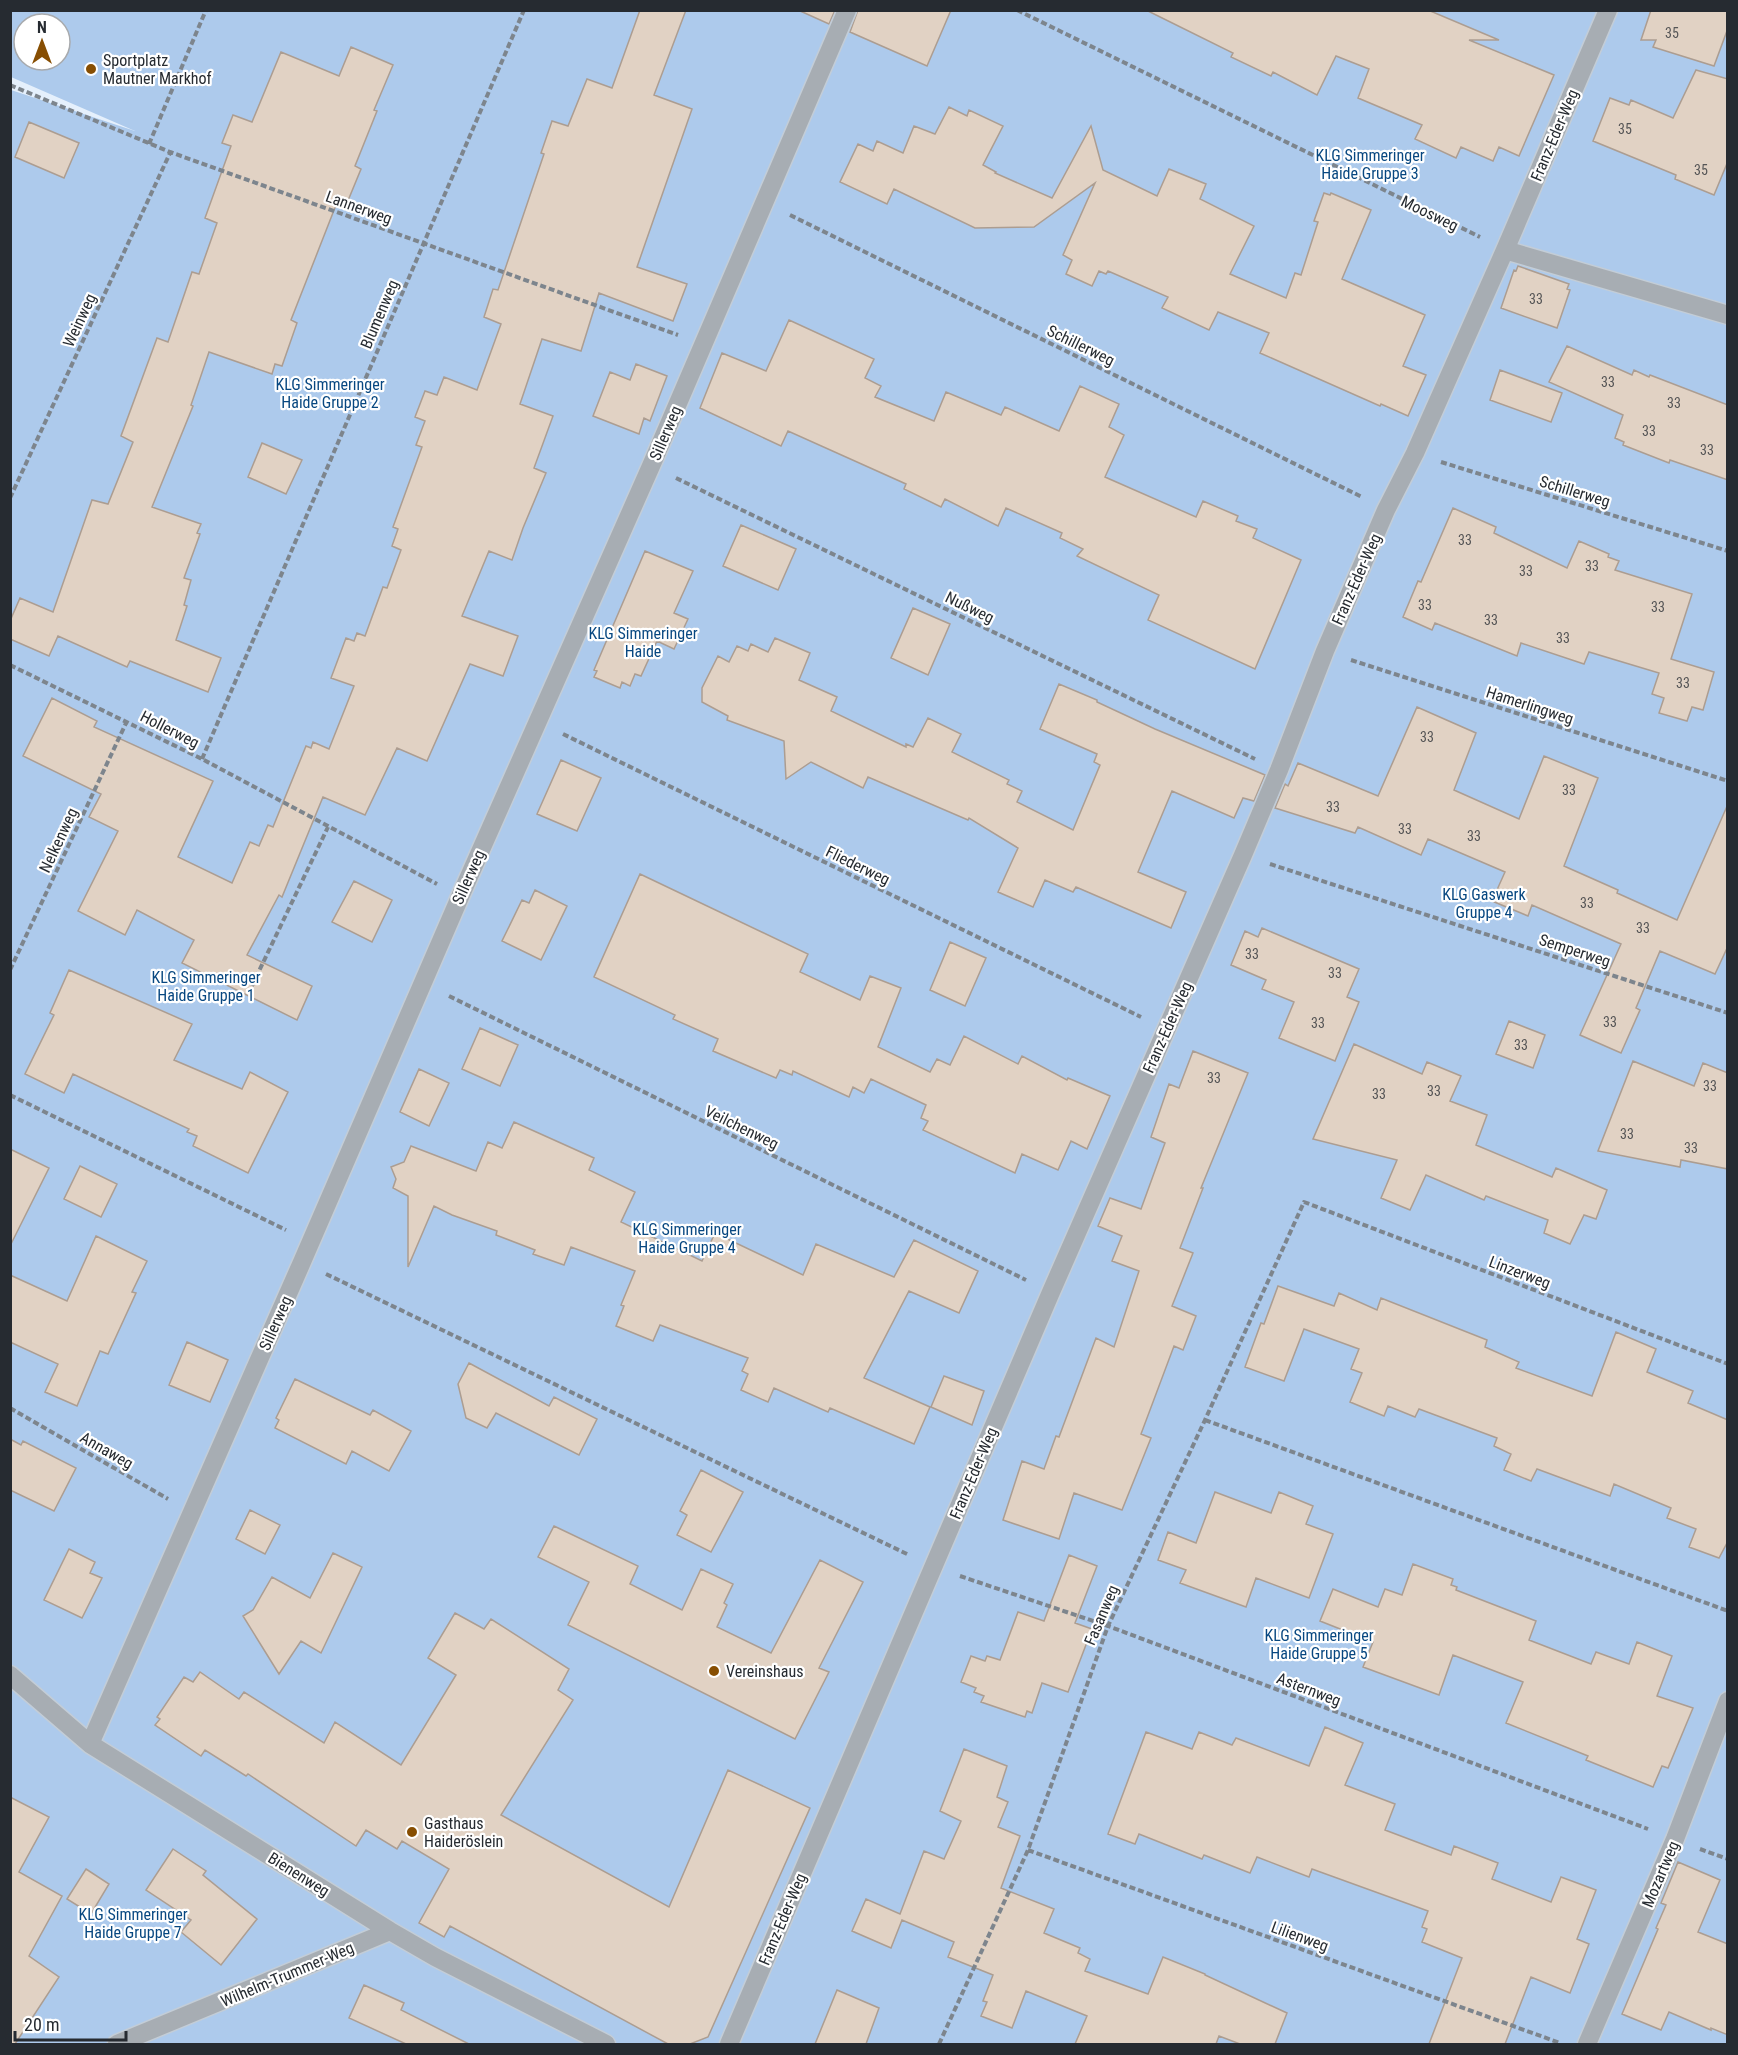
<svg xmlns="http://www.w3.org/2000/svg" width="1738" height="2055" font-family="'Roboto Condensed',sans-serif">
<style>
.green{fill:#adcaec;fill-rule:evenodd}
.building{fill:#e1d2c4;stroke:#ac9d91;stroke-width:1.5}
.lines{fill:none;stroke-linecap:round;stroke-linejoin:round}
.minor-casing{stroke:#c3cdd7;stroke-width:21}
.path{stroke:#7d858d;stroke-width:4;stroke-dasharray:6 3;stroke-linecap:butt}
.minor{stroke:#a7adb3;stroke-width:18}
.poi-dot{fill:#874e02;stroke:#fff;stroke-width:2}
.labels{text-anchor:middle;stroke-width:4.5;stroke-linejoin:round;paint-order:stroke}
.number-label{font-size:14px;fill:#555556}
.poi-label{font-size:16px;fill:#262b31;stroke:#fff;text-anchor:start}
.street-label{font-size:16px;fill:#262b31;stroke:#fff}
.park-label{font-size:16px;fill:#074780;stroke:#fff}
</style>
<rect width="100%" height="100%" fill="#e5f0fc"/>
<path class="green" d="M10 11H1727V2044H11V90L135 131 11 77ZM24 24H60V60H24Z"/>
<path class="building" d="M640 10H686L654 95 692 109 637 267 687 284 673 321 599 293 581 351 542 339 520 404 553 416 534 468 546 473 523 528 512 560 489 551 462 616 518 636 503 676 470 664 427 761 397 748 365 815 323 797 282 897 279 895 247 955 312 986 297 1020 182 963 194 940 137 910 125 935 78 911 118 831 89 817 101 794 23 756 52 698 97 721 94 727 213 781 178 857 232 883 250 842 259 846 268 825 273 827 306 746 311 748 313 742 329 749 354 686 331 678 346 638 354 641 357 633 365 636 383 587 387 588 401 550 392 546 398 529 393 527 422 447 416 445 425 421 415 417 425 391 437 395 444 377 477 390 501 324 484 317 493 289 498 290 544 154 541 153 552 121 568 126 587 79 612 88Z
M798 10H835L829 24Z
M858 10H951L927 66 850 32Z
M1146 10H1428L1499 40H1469L1554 75 1519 156 1499 147 1493 161 1461 147 1456 158 1415 139 1422 125 1358 98 1369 69 1336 56 1317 95 1273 72 1271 76 1231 57 1233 53Z
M1651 10H1728V28L1714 66 1653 47 1656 40H1641Z
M351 47 393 65 374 110 377 111 355 166 361 169 347 203 338 200 291 320 297 323 282 366 275 364 272 374 209 352 191 405 193 406 152 507 201 524 197 533 200 534 184 578 191 580 184 605 187 606 176 640 221 658 208 692 130 661 127 667 58 636 49 656 10 639V621L20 598 53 612 92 500 108 504 133 442 121 436 157 338 168 342 192 272 199 274 217 223 205 218 231 146 222 143 233 115 252 122 281 52 339 76Z
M1696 70 1728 79V161L1714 195 1675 179 1676 175 1593 141 1610 98 1629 105 1631 100 1673 118Z
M949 107 967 116 969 110 1003 126 983 165 996 172 995 173 1052 198 1091 126 1103 170 1157 196 1169 169 1206 184 1200 199 1254 226 1230 274 1286 298 1295 273 1301 275 1318 222 1314 221 1324 193 1330 195 1331 193 1371 210 1342 279 1425 315 1403 366 1426 375 1408 416 1381 404 1380 406 1260 353 1269 333 1218 312 1209 330 1162 308 1168 297 1108 271 1106 274 1099 271 1092 286 1066 274 1072 260 1063 255 1095 183 1034 227 975 228 894 189 887 204 840 182 858 144 873 151 877 141 903 153 914 126 935 134Z
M29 122 79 143 64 178 15 157Z
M1518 266 1569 284 1567 289 1570 290 1557 328 1501 308 1514 270 1516 271Z
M789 320 874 359 865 378 881 386 875 397 934 421 946 392 1001 415 1005 407 1059 431 1080 386 1119 404 1109 427 1124 435 1105 477 1196 517 1203 501 1238 516 1236 521 1257 529 1253 538 1301 560 1255 669 1148 620 1159 595 1077 556 1083 549 1060 538 1062 533 1006 508 998 526 945 499 941 507 904 489 906 484 788 431 781 446 700 408 722 353 766 371Z
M1567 346 1632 375 1634 370 1649 377 1650 375 1728 405V480L1670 460 1669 463 1623 445 1624 442 1615 438 1623 415 1549 382Z
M636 364 667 376 650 421 644 418 639 434 593 416 610 372 630 380Z
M1500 370 1562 393 1551 422 1490 400Z
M262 443 302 460 286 494 248 477Z
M1453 508 1496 527 1494 533 1567 568 1579 541 1609 554 1608 557 1619 561 1615 570 1692 594 1671 659 1714 672 1703 710 1692 707 1687 721 1659 713 1664 698 1652 694 1659 673 1589 652 1584 664 1521 643 1517 656 1435 623 1432 630 1403 617 1418 581 1421 582Z
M741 525 796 549 778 590 723 566Z
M645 551 693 571 674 613 688 619 674 649 657 641 641 676 635 674 630 686 622 682 620 688 594 677 597 671 594 670Z
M913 608 950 624 928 675 891 658Z
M775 638 810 653 799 680 837 697 831 711 906 747V744L913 747 928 718 961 734 952 752 1009 780 1007 784 1022 791 1017 802 1073 830 1100 765 1094 762 1097 754 1040 729 1059 684 1097 700V702L1155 729 1265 775 1254 801 1243 798 1234 818 1172 791 1138 872 1186 892 1171 928 1076 887 1073 892 1045 880 1033 907 998 892 1018 848 969 818 968 820 868 777 863 788 811 762 786 779 784 741 727 720 728 716 702 702V688L718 656 729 662 737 646 748 651 751 644 768 652Z
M1417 707 1476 733 1454 790 1519 819 1544 756 1598 778 1564 866 1618 890 1617 893 1677 920 1728 804V946L1715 974 1660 951 1636 1008 1640 1010 1621 1053 1580 1035 1621 944 1532 905 1528 916 1492 901 1505 872 1428 839 1421 855 1358 827 1355 833 1275 808 1285 784 1288 786 1298 763 1378 796Z
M561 760 601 778 577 831 537 814Z
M640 874 808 954 800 972 860 1000 870 976 901 988 878 1047 930 1072 937 1059 950 1065 964 1036 1018 1064 1022 1056 1067 1080 1068 1078 1110 1096 1087 1149 1071 1141 1058 1170 1022 1154 1015 1173 923 1130 928 1121 921 1118 926 1105 871 1079 864 1093 853 1087 849 1097 793 1071 792 1075 780 1070 776 1078 713 1051 718 1039 673 1019 675 1015 594 977Z
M354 881 392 900 372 942 332 922Z
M535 890 567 906 541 960 502 941 522 900 529 903Z
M1262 928 1359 969 1347 997 1359 1002 1335 1061 1279 1038 1294 1002 1262 989 1266 980 1231 965 1245 931 1258 937Z
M950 942 986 958 965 1006 930 990Z
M69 970 192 1024 174 1060 242 1089 250 1072 288 1092 248 1173 193 1146 197 1136 187 1132 189 1129 73 1074 64 1093 25 1074 54 1015 50 1013Z
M1509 1021 1545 1035 1533 1068 1496 1054Z
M480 1028 518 1045 500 1086 462 1069Z
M1354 1044 1422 1074 1427 1062 1461 1076 1450 1101 1487 1115 1476 1145 1552 1177 1556 1168 1607 1190 1596 1219 1584 1215 1570 1244 1544 1233 1548 1220 1486 1196 1484 1200 1426 1175 1410 1210 1381 1198 1397 1160 1313 1139Z
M1193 1051 1248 1073 1201 1188H1203L1180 1248 1193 1253 1172 1306 1196 1316 1183 1350 1174 1346 1141 1434 1151 1438 1122 1510 1074 1493 1059 1539 1003 1520 1022 1461 1044 1469 1056 1436 1059 1437 1096 1338 1114 1347 1139 1271 1112 1261 1122 1236 1098 1226 1110 1198 1141 1209 1165 1143 1151 1137 1169 1084 1179 1088Z
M1633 1061 1694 1086 1703 1063 1728 1073V1169L1681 1160 1680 1167 1598 1151Z
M419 1069 449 1083 429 1126 400 1112Z
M514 1122 594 1158 589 1170 635 1192 621 1222 702 1261 715 1233 803 1275 816 1244 894 1277 914 1240 978 1271 959 1313 909 1291 864 1378 930 1407 914 1444 830 1408 828 1412 774 1388 768 1402 741 1390 748 1374 742 1371 748 1358 660 1325 653 1341 616 1326 624 1306 621 1305 635 1271 571 1247 564 1265 533 1254 535 1250 496 1235 497 1231 452 1215 434 1206 408 1267V1196L393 1188 396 1179 391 1167 404 1162 411 1146 476 1171 488 1142 502 1148Z
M10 1149 49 1168 10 1246Z
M80 1166 117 1184 101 1217 64 1199Z
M96 1236 147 1261 132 1292 136 1293 108 1354 100 1351 77 1406 45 1392 58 1364 10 1342V1275L67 1301Z
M1278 1286 1334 1306 1339 1293 1377 1310 1381 1298 1487 1340 1485 1347 1519 1362 1516 1368 1592 1396 1616 1332 1656 1349 1647 1372 1693 1391 1688 1403 1728 1420V1541L1719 1558 1689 1547 1696 1529 1667 1518 1671 1508 1614 1484 1610 1496 1537 1469 1531 1481 1504 1470 1511 1454 1494 1446 1497 1438 1419 1409 1415 1417 1388 1406 1384 1416 1350 1402 1362 1373 1351 1369 1359 1349 1304 1329 1284 1381 1245 1367 1261 1323 1264 1324Z
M187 1342 228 1360 210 1402 169 1385Z
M469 1363 549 1406 554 1397 597 1419 579 1455 496 1413 487 1428 466 1418 458 1384Z
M944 1376 984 1391 972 1425 931 1407Z
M295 1379 370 1415 373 1410 411 1431 389 1471 352 1451 346 1464 275 1428 279 1420 276 1418Z
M10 1439 21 1445 23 1441 76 1468 54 1511 10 1490Z
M701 1470 743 1492 711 1552 677 1535 687 1515 680 1511Z
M1215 1492 1271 1513 1279 1492 1313 1506 1306 1524 1333 1534 1309 1598 1256 1578 1246 1607 1180 1583 1186 1570 1158 1560 1168 1532 1196 1543Z
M250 1510 280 1525 265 1554 236 1539Z
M554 1526 638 1566 630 1584 682 1610 701 1569 733 1584 724 1603 727 1605 717 1627 771 1653 820 1560 863 1582 819 1668 829 1672 795 1739 568 1625 589 1582 538 1557Z
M69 1549 95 1562 90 1573 102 1578 82 1618 44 1600Z
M333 1553 362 1567 321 1653 301 1641 279 1674 243 1616 253 1610 272 1577 310 1598Z
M1069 1555 1097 1566 1075 1623 1092 1629 1068 1692 1042 1683 1032 1713 1027 1711 1025 1717 981 1702 984 1696 974 1692 976 1688 961 1682 971 1656 985 1661 987 1656 1000 1660 1018 1612 1044 1621Z
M1413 1564 1453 1579 1451 1585 1457 1587 1456 1590 1536 1621 1529 1640 1591 1664 1596 1652 1629 1664 1637 1642 1672 1656 1657 1696 1693 1708 1668 1768 1662 1766 1653 1787 1586 1760 1588 1756 1506 1723 1523 1682 1453 1655 1439 1695 1363 1667 1373 1642 1320 1621 1333 1589 1378 1607 1385 1589 1402 1595Z
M455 1613 484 1629 491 1619 569 1669 558 1690 573 1700 501 1815 669 1907 728 1770 810 1808 708 2037 690 2044H668L450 1926 444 1937 419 1923 449 1869 402 1841 397 1849 366 1830 356 1846 248 1774 246 1776 205 1750 201 1756 155 1725 160 1719 157 1717 184 1677 193 1682 200 1672 239 1699 244 1692 324 1743 335 1722 401 1765 456 1675 428 1658Z
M1325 1727 1363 1743 1345 1785 1395 1804 1385 1830 1451 1855 1454 1846 1498 1863 1492 1879 1551 1902 1561 1877 1596 1890 1577 1939 1589 1944 1570 1993 1531 1977 1505 2044H1429L1462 1958 1422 1942 1427 1929 1422 1927 1428 1911 1312 1869 1309 1877 1257 1857 1250 1873 1204 1855 1202 1859 1139 1834 1135 1844 1108 1834 1146 1732 1192 1749 1199 1732 1232 1745 1236 1738 1309 1766Z
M964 1749 1007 1766 997 1797 1008 1802 998 1827 1020 1836 1001 1888 1054 1909 1044 1933 1080 1948 1078 1953 1090 1959 1085 1971 1148 1994 1163 1957 1205 1974V1975L1287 2013 1275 2044H1240L1219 2036 1216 2044H1075L1087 2016 1026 1991 1012 2028 981 2016 987 2002 983 2001 993 1975 948 1957 954 1942 902 1920 891 1948 852 1931 866 1899 900 1914 924 1851 944 1859 961 1821 940 1811Z
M10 1797 49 1817 19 1872 62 1896 29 1956 59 1977 15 2044H10Z
M173 1849 206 1871 203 1875 257 1919 221 1965 181 1932 191 1920 146 1890Z
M1678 1862 1720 1880 1698 1932 1728 1944V2035L1711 2028V2030L1669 2012 1661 2030 1622 2014 1658 1929 1656 1928 1666 1905 1661 1903Z
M86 1869 109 1884 91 1914 67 1899Z
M364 1985 404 2003 401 2010 469 2044H406L349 2018Z
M837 1990 879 2008 866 2044H815Z"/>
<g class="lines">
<g class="minor-casing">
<path id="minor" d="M1505 250 1728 315
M10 1675 90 1744 390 1931 435 1957 606 2044
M90 1744 302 1262 460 897 651 466 847 10
M117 2044 390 1931
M729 2044 1051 1292 1243 855 1279 770 1325 651 1386 510 1415 453 1505 250 1608 10
M1587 2044 1675 1839 1728 1701"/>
</g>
<path class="path" d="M1017 10 1480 237
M10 85 170 152 678 335
M149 144 206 10
M790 215 1362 497
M1441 462 1728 551
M676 478 1255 759
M10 498 170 153
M1351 660 1728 781
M10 665 202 759 437 884
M563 734 1141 1017
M202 759 524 10
M1270 864 1728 1013
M10 970 127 721
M248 994 328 827
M449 996 1026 1280
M10 1095 286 1230
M326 1274 909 1555
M10 1408 168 1499
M1205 1420 1728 1611
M960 1576 1108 1626 1648 1829
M1700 1849 1728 1859
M1028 1850 1560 2043
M939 2044 1028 1850 1108 1626 1205 1420 1304 1202 1728 1364"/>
<use href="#minor" class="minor"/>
</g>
<g class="poi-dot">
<circle cx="91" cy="69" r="6"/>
<circle cx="714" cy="1671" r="6"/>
<circle cx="412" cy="1832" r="6"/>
</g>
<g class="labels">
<g class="number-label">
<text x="1672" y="38">35</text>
<text x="1625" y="134">35</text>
<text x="1701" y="175">35</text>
<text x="1536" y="304">33</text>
<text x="1608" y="387">33</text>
<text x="1674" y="408">33</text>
<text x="1649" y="436">33</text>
<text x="1707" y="455">33</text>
<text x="1465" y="545">33</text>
<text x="1592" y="571">33</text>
<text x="1526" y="576">33</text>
<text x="1425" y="610">33</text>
<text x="1658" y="612">33</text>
<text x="1491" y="625">33</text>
<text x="1563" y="643">33</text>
<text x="1683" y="688">33</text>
<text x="1427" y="742">33</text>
<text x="1569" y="795">33</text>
<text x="1333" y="812">33</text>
<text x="1405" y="834">33</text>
<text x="1474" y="841">33</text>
<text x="1587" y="908">33</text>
<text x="1643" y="933">33</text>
<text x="1252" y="959">33</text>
<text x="1335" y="978">33</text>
<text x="1610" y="1027">33</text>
<text x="1318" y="1028">33</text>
<text x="1521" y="1050">33</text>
<text x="1214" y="1083">33</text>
<text x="1710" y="1091">33</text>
<text x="1434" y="1096">33</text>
<text x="1379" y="1099">33</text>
<text x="1627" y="1139">33</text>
<text x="1691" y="1153">33</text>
</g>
<g class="poi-label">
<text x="103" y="66">Sportplatz<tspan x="103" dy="18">Mautner Markhof</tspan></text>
<text x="726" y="1677">Vereinshaus</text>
<text x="424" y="1829">Gasthaus<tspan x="424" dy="18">Haideröslein</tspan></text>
</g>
<g class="street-label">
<text transform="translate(1554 135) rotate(-67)" y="6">Franz-Eder-Weg</text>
<text transform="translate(359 207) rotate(20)" y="6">Lannerweg</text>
<text transform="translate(1430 213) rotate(26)" y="6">Moosweg</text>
<text transform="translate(379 314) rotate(-67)" y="6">Blumenweg</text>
<text transform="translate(79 320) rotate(-65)" y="6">Weinweg</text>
<text transform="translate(1081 345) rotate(26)" y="6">Schillerweg</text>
<text transform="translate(665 433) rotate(-67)" y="6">Sillerweg</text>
<text transform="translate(1575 491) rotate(17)" y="6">Schillerweg</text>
<text transform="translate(1356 579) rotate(-66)" y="6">Franz-Eder-Weg</text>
<text transform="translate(970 607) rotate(26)" y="6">Nußweg</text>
<text transform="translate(1530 705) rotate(18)" y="6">Hamerlingweg</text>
<text transform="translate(170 729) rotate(27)" y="6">Hollerweg</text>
<text transform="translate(58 840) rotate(-65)" y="6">Nelkenweg</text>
<text transform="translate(858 865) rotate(26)" y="6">Fliederweg</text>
<text transform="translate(468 877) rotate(-66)" y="6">Sillerweg</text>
<text transform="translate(1575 950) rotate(18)" y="6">Semperweg</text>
<text transform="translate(1167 1027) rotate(-66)" y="6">Franz-Eder-Weg</text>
<text transform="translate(742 1127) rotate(26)" y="6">Veilchenweg</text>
<text transform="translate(1520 1272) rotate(21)" y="6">Linzerweg</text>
<text transform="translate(275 1323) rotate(-66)" y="6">Sillerweg</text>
<text transform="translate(107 1450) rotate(30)" y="6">Annaweg</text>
<text transform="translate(973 1473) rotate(-67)" y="6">Franz-Eder-Weg</text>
<text transform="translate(1101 1615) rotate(-67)" y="6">Fasanweg</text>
<text transform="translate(1309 1689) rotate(21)" y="6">Asternweg</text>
<text transform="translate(299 1874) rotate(32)" y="6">Bienenweg</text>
<text transform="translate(1660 1874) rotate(-67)" y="6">Mozartweg</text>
<text transform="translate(782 1919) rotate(-67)" y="6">Franz-Eder-Weg</text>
<text transform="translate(1300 1936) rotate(20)" y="6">Lilienweg</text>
<text transform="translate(287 1974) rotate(-23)" y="6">Wilhelm-Trummer-Weg</text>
</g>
<g class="park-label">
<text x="1370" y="161">KLG Simmeringer<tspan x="1370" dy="18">Haide Gruppe 3</tspan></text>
<text x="330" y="390">KLG Simmeringer<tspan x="330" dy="18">Haide Gruppe 2</tspan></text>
<text x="643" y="639">KLG Simmeringer<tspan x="643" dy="18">Haide</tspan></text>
<text x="1484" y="900">KLG Gaswerk<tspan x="1484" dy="18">Gruppe 4</tspan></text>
<text x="206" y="983">KLG Simmeringer<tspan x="206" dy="18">Haide Gruppe 1</tspan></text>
<text x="687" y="1235">KLG Simmeringer<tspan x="687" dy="18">Haide Gruppe 4</tspan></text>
<text x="1319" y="1641">KLG Simmeringer<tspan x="1319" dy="18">Haide Gruppe 5</tspan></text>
<text x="133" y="1920">KLG Simmeringer<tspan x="133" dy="18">Haide Gruppe 7</tspan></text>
</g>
</g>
<rect width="1738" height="2055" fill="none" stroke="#262b31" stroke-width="24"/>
<g transform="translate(42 42)"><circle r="28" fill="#ffffff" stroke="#a8aaad" stroke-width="1.5"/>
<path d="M0-4.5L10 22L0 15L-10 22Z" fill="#874e02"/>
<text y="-9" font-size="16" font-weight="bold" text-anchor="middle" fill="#262b31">N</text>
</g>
<path d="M15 2031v9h111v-9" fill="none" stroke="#262b31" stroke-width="3"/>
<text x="24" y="2031" font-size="18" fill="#262b31" stroke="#ffffff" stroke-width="4.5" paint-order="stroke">20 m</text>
</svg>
